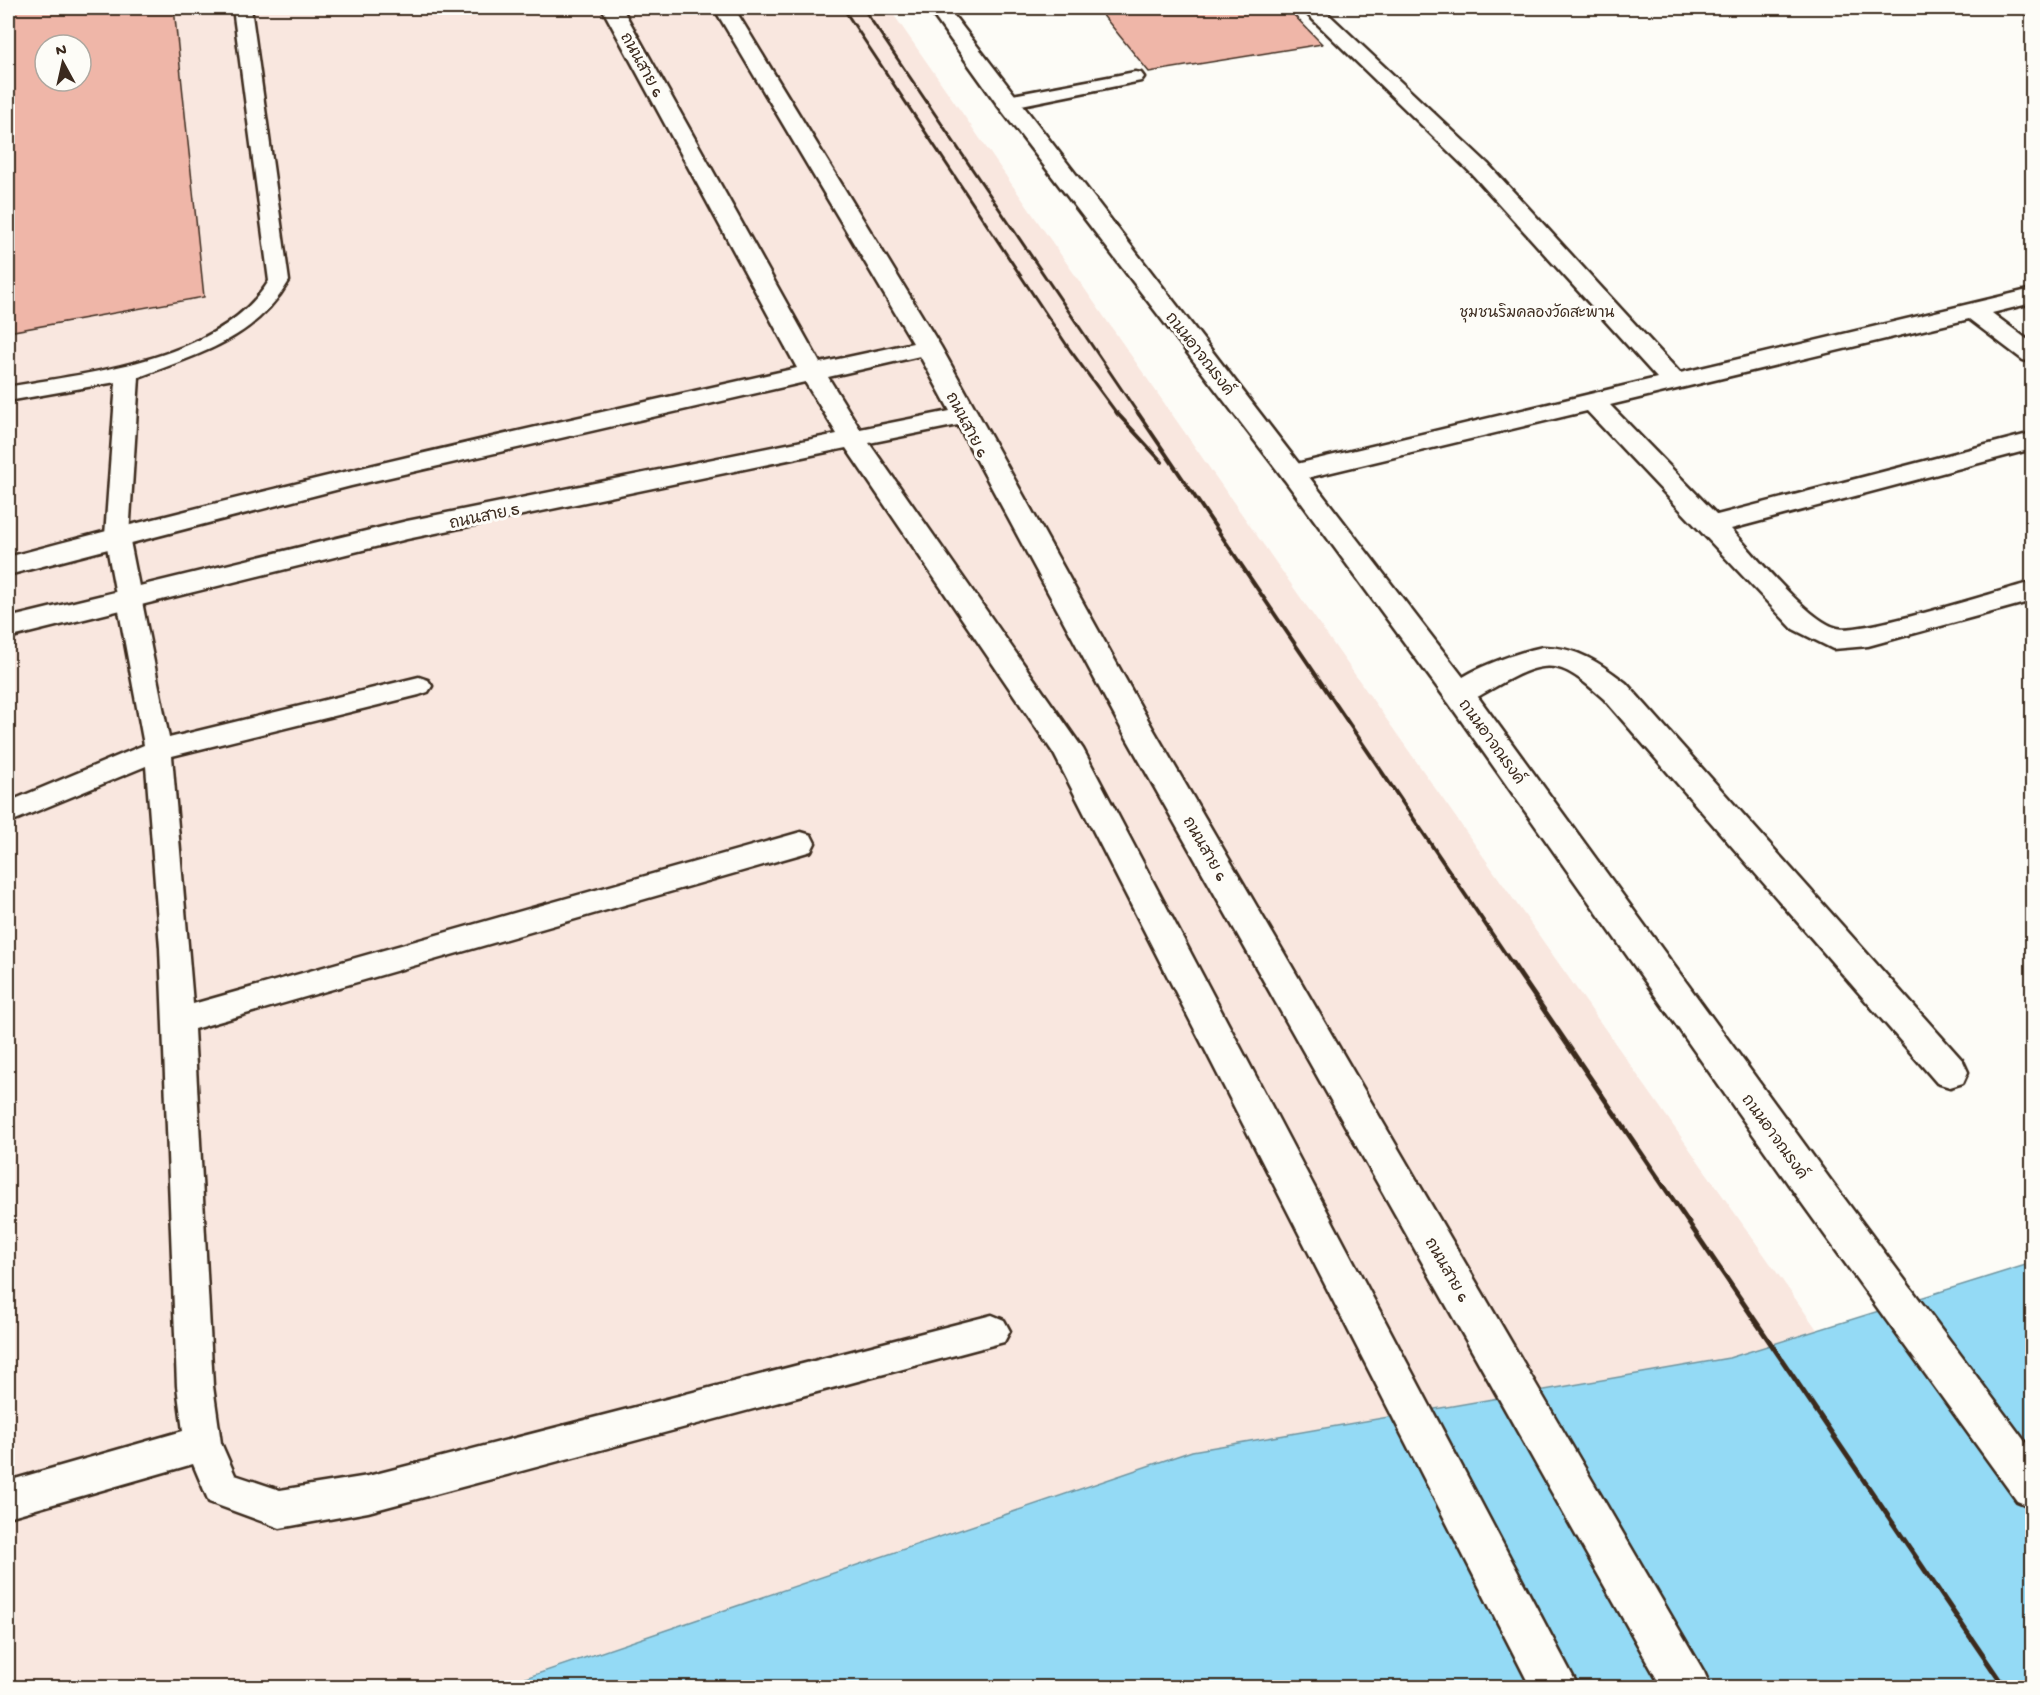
<svg xmlns="http://www.w3.org/2000/svg" width="2040" height="1695" font-family="'Gochi Hand','Playpen Sans Thai',sans-serif">
<style>
.built{fill:#f9e7df;fill-rule:evenodd}
.water{fill:#94daf5;stroke:#70949f;stroke-width:1.5}
.building{fill:#efb6a8;stroke:#3b2a1e;stroke-width:1.5;fill-rule:evenodd}
.lines{fill:none;stroke-linecap:round;stroke-linejoin:round}
.lane-casing{stroke:#3b2a1e;stroke-width:5}
.street-casing{stroke:#3b2a1e;stroke-width:5}
.secondary-casing{stroke:#3b2a1e;stroke-width:5}
.lane{fill:#fdfcf7;fill-rule:evenodd}
.street{fill:#fdfcf7;fill-rule:evenodd}
.secondary{fill:#fdfcf7;fill-rule:evenodd}
.rail-far2{stroke:#3b2a1e;stroke-width:3}
.rail-far1{stroke:#3b2a1e;stroke-width:4}
.rail{stroke:#3b2a1e;stroke-width:5}
.labels{text-anchor:middle;stroke-width:6;stroke-linejoin:round;paint-order:stroke}
.far-neighbourhood-label{font-size:15px;fill:#3b2a1e;stroke:#fdfcf7}
.street-label{font-size:16px;fill:#3b2a1e;stroke:#fdfcf7}
</style>
<rect width="100%" height="100%" fill="#fdfcf7"/>
<filter id="ink" filterUnits="userSpaceOnUse"><feTurbulence type="fractalNoise" baseFrequency=".0167" numOctaves="2"/><feDisplacementMap in="SourceGraphic" scale="12" xChannelSelector="R" yChannelSelector="G"/><feConvolveMatrix kernelMatrix="1 2 1 2 8 2 1 2 1" color-interpolation-filters="sRGB"/></filter>
<g filter="url(#ink)">
<path class="built" d="M8 8H889L1222 486 1818 1331 1729 1358 1192 1451 496 1687 8 1688ZM45 45H81V81H45Z"/>
<path class="water" d="M2032 1263V1687L496 1688 1192 1451 1729 1358Z"/>
<path class="building" d="M8 8H174L204 297 8 332ZM45 45H81V81H45Z
M1097 8H1287L1322 44 1149 72Z"/>
<g class="lines">
<g class="lane-casing">
<path id="lane" d="M233 8H251L289 281C254 340 200 353 139 377L129 536 169 738 419 677 428 680 432 686 428 692 419 695 172 756 193 1004 801 832 811 835 815 843 811 851 801 854 194 1029 213 1386 221 1443 235 1475 280 1490 368 1476 992 1315 1004 1320 1010 1331 1004 1342 368 1512 280 1528 209 1502 193 1464 8 1517V1481L183 1431 177 1386 160 948 146 766 8 823V802L144 745 105 536 116 382 8 401V387C91 372 219 361 269 281Z
M1135 72 1141 73 1144 77 1141 81 1007 108 998 102 1007 96Z"/>
</g>
<g class="street-casing">
<path id="street" d="M602 8H622L820 363 913 343 714 8H734L941 347 1152 727 1704 1672 1711 1688H1662L1121 728 958 425 869 443 1083 749 1579 1688H1531L1054 754 846 448 407 539 8 638V618L407 521 837 434 805 382 351 486 8 575V557C269 487 533 427 797 368ZM920 356 950 411 860 429 828 377Z
M1301 8H1322L1488 164 1680 373 2032 289V303L1992 313 2032 343V362L2023 360 1969 319 1610 405 1717 515 2032 433V449L1731 529C1753 553 1808 621 1837 628 1861 635 1999 591 2032 582V601L1868 646 1833 649 1793 629 1587 411 1294 481 1284 479 1280 473 1284 467 1657 378 1472 174Z
M2021 8H2032V15L2025 13Z
M1543 647C1577 647 1600 663 1626 683L1963 1061 1968 1072 1963 1083 1950 1087 1937 1083 1604 699C1591 688 1578 675 1562 669 1531 656 1488 696 1459 705L1448 702 1444 694C1457 672 1518 652 1543 647Z"/>
</g>
<g class="secondary-casing">
<path id="secondary" d="M928 8H948L1470 686 1829 1178 2032 1451V1507L2017 1501 1801 1202 1448 702 1284 479 999 107Z"/>
</g>
<use href="#lane" class="lane"/>
<use href="#street" class="street"/>
<use href="#secondary" class="secondary"/>
<path class="rail-far2" d="M843 8 1070 350 1118 415
M863 8 1139 415"/>
<path class="rail-far1" d="M1117 413 1162 462
M1138 413 1513 965"/>
<path class="rail" d="M1512 963 2005 1688"/>
</g>
</g>
<g class="labels">
<g class="far-neighbourhood-label">
<text x="1537" y="317">ชุมชนริมคลองวัดสะพาน</text>
</g>
<g class="street-label">
<text transform="translate(643 64) rotate(61)" y="6">ถนนสาย 6</text>
<text transform="translate(1201 353) rotate(52)" y="6">ถนนอาจณรงค์</text>
<text transform="translate(968 424) rotate(62)" y="6">ถนนสาย 6</text>
<text transform="translate(484 515) rotate(-12)" y="6">ถนนสาย 5</text>
<text transform="translate(1493 741) rotate(54)" y="6">ถนนอาจณรงค์</text>
<text transform="translate(1206 848) rotate(60)" y="6">ถนนสาย 6</text>
<text transform="translate(1776 1136) rotate(54)" y="6">ถนนอาจณรงค์</text>
<text transform="translate(1448 1269) rotate(60)" y="6">ถนนสาย 6</text>
</g>
</g>
<rect width="2040" height="1695" fill="none" stroke="#fdfcf7" stroke-width="30"/>
<rect x="15" y="15" width="2010" height="1665" fill="none" stroke="#3b2a1e" stroke-width="2" filter="url(#ink)"/>
<g transform="translate(63 63) rotate(352)"><circle r="28" fill="#fdfcf7" stroke="#afa8a0" stroke-width="1.5"/>
<path d="M0-4.5L10 22L0 15L-10 22Z" fill="#3b2a1e"/>
<text y="-9" font-size="16" font-weight="bold" text-anchor="middle" fill="#3b2a1e">N</text>
</g>
</svg>
